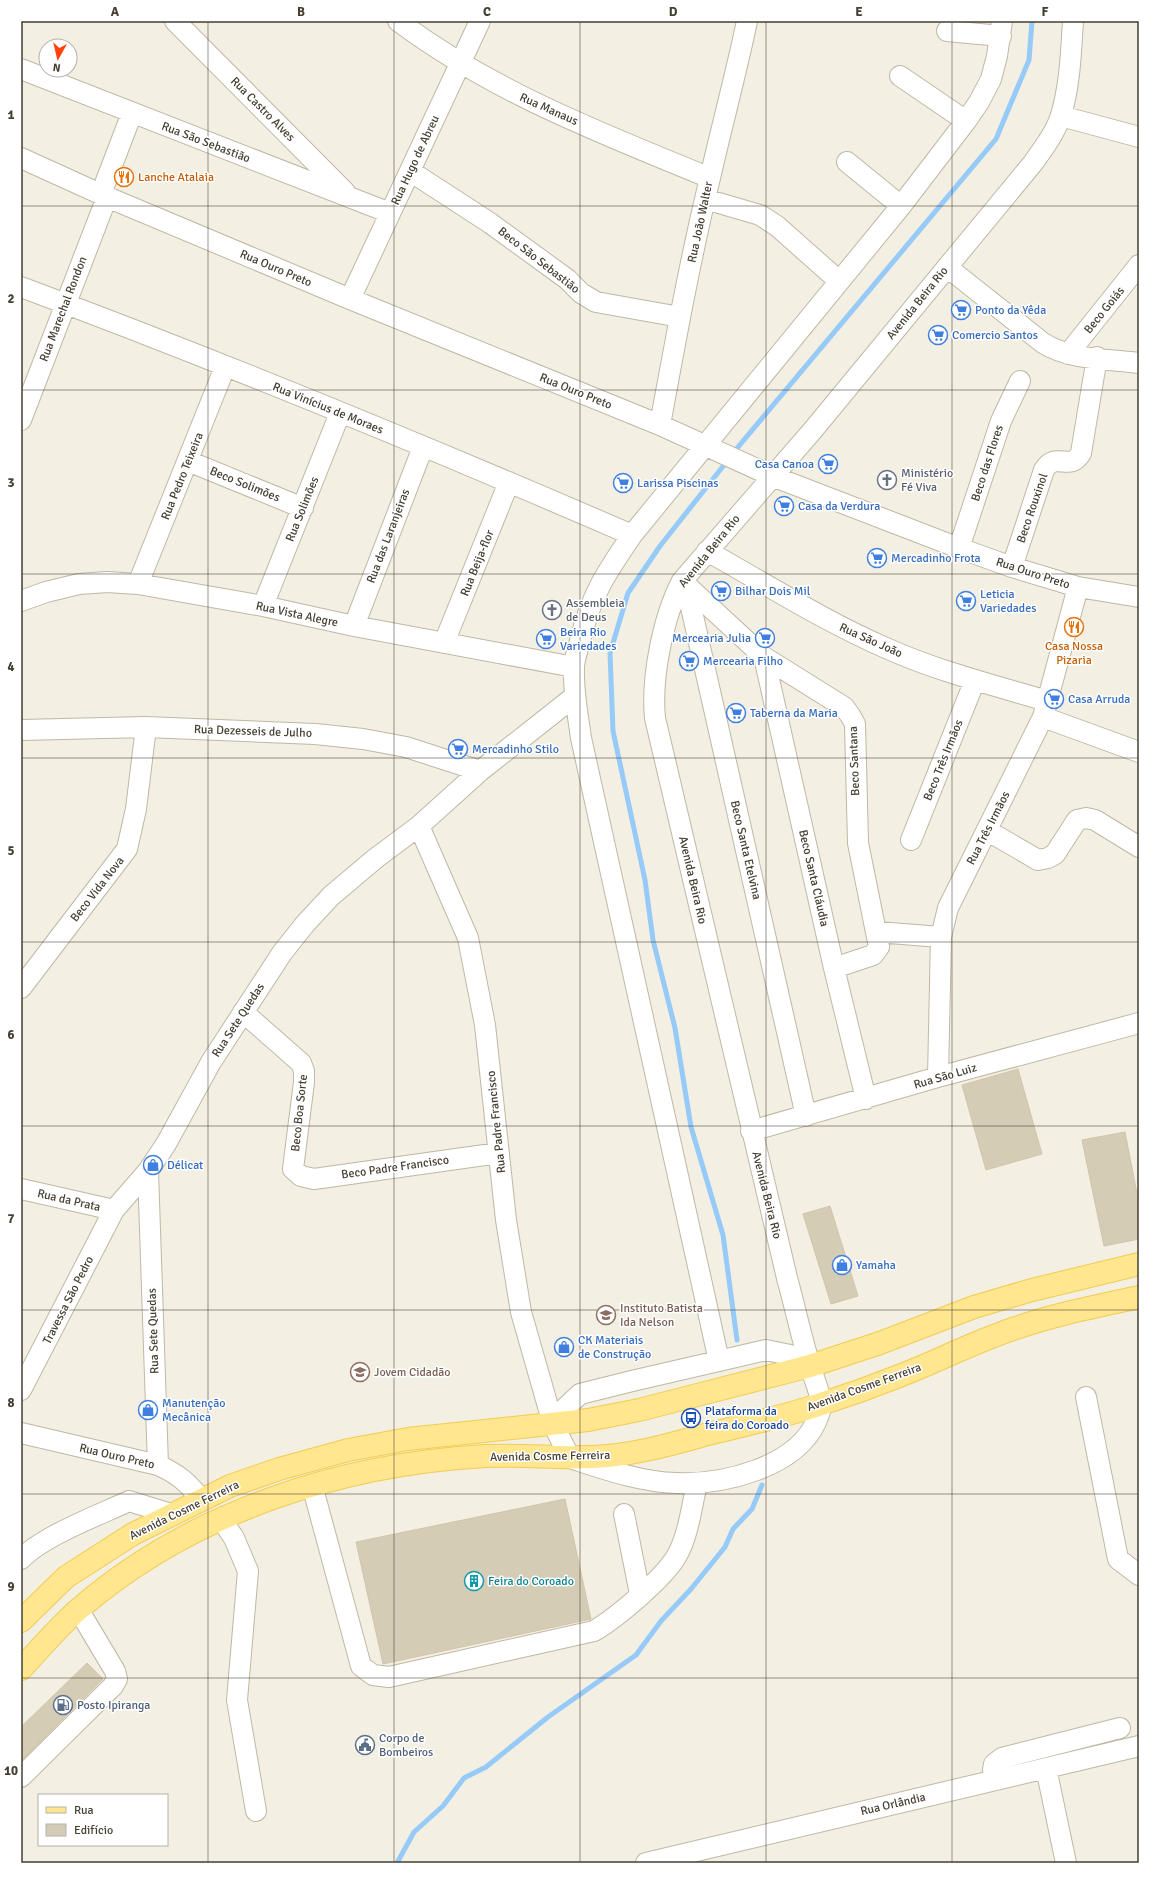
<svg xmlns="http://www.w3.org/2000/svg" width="1160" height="1884" font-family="Signika,sans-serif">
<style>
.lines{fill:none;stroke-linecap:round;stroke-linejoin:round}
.stream{stroke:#96caf8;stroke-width:5}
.building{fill:#d5ccb6;stroke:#d2c4a9}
.minor-casing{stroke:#bfb8a4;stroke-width:22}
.major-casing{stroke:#f1cc52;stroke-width:24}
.minor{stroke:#fff;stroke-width:20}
.major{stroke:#ffe68f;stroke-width:22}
.grid{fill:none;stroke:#453f32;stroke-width:1;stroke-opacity:0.55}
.labels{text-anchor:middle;stroke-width:3;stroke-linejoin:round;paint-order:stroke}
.street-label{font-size:12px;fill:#453f32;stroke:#fff}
.food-label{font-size:12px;fill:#c56008;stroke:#fff;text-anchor:start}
.shop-label{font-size:12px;fill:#366cbe;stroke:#fff;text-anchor:start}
.worship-label{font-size:12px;fill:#5b616d;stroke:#fff;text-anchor:start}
.education-label{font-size:12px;fill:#785e54;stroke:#fff;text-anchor:start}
.transit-label{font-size:12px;fill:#164399;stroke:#fff;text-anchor:start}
.culture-label{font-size:12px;fill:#0d838f;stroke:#fff;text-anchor:start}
.service-label{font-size:12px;fill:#4e5e75;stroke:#fff;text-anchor:start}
.neatline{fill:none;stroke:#453f32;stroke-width:1.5}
.grid-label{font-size:13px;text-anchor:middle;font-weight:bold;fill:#453f32}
</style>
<rect width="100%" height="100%" fill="#f3efe2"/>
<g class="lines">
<path class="stream" d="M733 453 996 139 1029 60 1032 21
M728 460 660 546 628 593 610 653 613 731 645 880 653 940 675 1028 691 1127 723 1235 737 1340
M397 1863 414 1832 443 1806 464 1778 486 1767 548 1717 636 1655 661 1621 691 1589 725 1547 733 1529 752 1509 762 1485"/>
</g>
<path class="building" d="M1018 1069 1042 1154 986 1170 962 1085Z
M1125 1132 1139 1204V1239L1104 1246 1082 1140Z
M830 1206 858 1296 831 1304 803 1214Z
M565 1499 591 1619 383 1664 356 1542Z
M87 1663 103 1679 21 1761V1727Z"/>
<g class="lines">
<g class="minor-casing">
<path id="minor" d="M175 21 345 192
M398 21C493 92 601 133 710 178
M947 31 1001 36
M21 69 390 213
M900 76 966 121
M1061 116 1139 137
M21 158 107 197 350 299 660 425 772 476 959 548 1012 567 1078 587 1139 597
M847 162 901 206
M410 171 490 223 567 279 581 293 596 302 680 317
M101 194 132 113
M705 199 760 215 777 226 839 281
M947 267 1043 343C1070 360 1107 359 1139 363
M21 287C227 364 431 448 632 535
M350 299 480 21
M1068 354 1139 265
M21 420 107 197
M660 425C675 343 690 260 710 178 722 125 736 74 747 21
M188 461 303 508
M959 548 1001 421 1020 381
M707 551C766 584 824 621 886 648 937 671 993 685 1047 701
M1012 567 1044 470C1056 450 1070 473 1081 453L1097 357
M684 583 764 657 844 707 850 715 855 724 858 843 879 947 873 955 834 968
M138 584 225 367
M686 585 806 1116
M21 601 46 592 79 584 107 582 138 584 263 606 354 626 574 667
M263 606 340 413
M354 626 423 447
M444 643 509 482
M764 657 834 968 866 1099
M1043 717 1139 752
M21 730 146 727 315 734 363 739 406 747 480 771
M419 826 468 938 485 1025 506 1220 521 1312 553 1424 570 1458C604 1469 640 1482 676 1483 722 1485 795 1468 816 1422 818 1417 822 1409 821 1403 820 1391 813 1377 810 1365 801 1336 795 1307 787 1278 742 1092 699 905 655 718 651 678 663 617 682 581L813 430 1033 163C1043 149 1056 132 1061 115 1070 85 1071 52 1073 21
M988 831 1038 860 1048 858 1055 854 1077 820 1086 818 1095 820 1139 847
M911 840 975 680
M877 932 941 937
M21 988 127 849 136 809 146 727
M243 1012 301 1063 304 1071V1082L293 1169 301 1176 314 1179 499 1153
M938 1077 941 937 948 908 1043 717 1078 587
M751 1131 938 1077 1139 1023
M21 1189 114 1210 148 1171
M719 1361 581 738C578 715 573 691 574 668 574 659 578 650 580 641 591 595 606 573 632 535L901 206 966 121 979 102 991 79 997 56 1002 21
M21 1390 114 1210
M1086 1397 1118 1559 1139 1575
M553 1424 564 1409 580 1394 632 1381 766 1350 790 1355 810 1366
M21 1433 158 1465C178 1474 187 1482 201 1499
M158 1465 148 1171 166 1144 211 1062 282 953 305 924 331 896 376 858 419 826 480 771 575 696
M312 1485 361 1666 373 1675 389 1677 594 1631C616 1618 663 1579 676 1557 688 1538 692 1505 697 1483
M624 1514 640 1594
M221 1519 234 1538 248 1571 237 1700 256 1811
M21 1559C43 1536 99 1515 129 1501L171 1514
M1046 1768 1066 1863
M21 1777 113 1686 117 1679 115 1671 78 1609
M996 1780 993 1770 994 1764 1002 1758 1120 1728
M646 1863 1139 1746"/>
</g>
<g class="major-casing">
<path id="major" d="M21 1621 66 1577 133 1534 230 1486 279 1469 348 1450 408 1439 588 1420 639 1410 810 1366 880 1343 974 1307 1032 1290 1139 1264
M21 1669C40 1649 59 1626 80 1608 192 1512 340 1464 486 1456 527 1454 567 1460 607 1456 641 1453 675 1443 708 1434 746 1425 787 1416 824 1403 849 1395 874 1386 899 1376 938 1361 976 1341 1016 1328 1056 1314 1098 1306 1139 1297"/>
</g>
<use href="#minor" class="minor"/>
<use href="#major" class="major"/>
</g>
<path class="grid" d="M208 21V1863M394 21V1863M580 21V1863M766 21V1863M952 21V1863M21 206H1139M21 390H1139M21 574H1139M21 758H1139M21 942H1139M21 1126H1139M21 1310H1139M21 1494H1139M21 1678H1139"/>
<defs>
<g id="restaurant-ring" transform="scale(1)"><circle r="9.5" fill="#fff" stroke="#e8710a" stroke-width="1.5"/><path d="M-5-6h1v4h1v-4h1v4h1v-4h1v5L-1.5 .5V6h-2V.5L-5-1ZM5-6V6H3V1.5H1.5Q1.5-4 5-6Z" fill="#e8710a"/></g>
<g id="supermarket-ring" transform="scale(1)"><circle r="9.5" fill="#fff" stroke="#3f7fe0" stroke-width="1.5"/><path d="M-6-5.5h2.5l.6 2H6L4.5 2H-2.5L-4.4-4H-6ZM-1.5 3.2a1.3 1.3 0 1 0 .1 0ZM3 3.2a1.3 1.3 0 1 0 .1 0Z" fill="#3f7fe0"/></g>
<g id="church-ring" transform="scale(1)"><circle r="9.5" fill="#fff" stroke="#6b7280" stroke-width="1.5"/><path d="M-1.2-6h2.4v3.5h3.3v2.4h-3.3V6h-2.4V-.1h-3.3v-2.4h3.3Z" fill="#6b7280"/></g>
<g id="shop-ring" transform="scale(1)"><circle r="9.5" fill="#fff" stroke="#3f7fe0" stroke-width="1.5"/><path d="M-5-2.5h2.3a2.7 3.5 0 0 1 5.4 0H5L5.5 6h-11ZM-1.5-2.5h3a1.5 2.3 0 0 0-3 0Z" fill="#3f7fe0"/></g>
<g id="school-ring" transform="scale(1)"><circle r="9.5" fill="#fff" stroke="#8d6e63" stroke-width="1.5"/><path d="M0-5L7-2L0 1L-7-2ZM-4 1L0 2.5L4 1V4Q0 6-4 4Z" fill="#8d6e63"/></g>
<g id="bus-ring" transform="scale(1)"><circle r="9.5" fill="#fff" stroke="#1a4fb4" stroke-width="1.5"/><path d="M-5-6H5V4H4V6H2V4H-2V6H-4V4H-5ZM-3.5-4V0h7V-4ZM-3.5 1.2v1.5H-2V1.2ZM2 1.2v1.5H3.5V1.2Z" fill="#1a4fb4"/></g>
<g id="building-ring" transform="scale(1)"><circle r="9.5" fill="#fff" stroke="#0f9aa8" stroke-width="1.5"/><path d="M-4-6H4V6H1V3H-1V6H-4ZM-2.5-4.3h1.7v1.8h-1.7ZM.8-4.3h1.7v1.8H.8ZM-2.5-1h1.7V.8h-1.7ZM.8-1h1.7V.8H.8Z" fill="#0f9aa8"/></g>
<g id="fuel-ring" transform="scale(1)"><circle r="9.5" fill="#fff" stroke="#5c6f8a" stroke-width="1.5"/><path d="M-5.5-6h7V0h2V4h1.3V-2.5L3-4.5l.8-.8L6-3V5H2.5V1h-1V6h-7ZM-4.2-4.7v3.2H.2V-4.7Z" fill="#5c6f8a"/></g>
<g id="civic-ring" transform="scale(1)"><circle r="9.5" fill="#fff" stroke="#5c6f8a" stroke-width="1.5"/><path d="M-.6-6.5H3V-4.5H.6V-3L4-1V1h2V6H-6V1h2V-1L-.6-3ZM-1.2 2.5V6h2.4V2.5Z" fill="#5c6f8a"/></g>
</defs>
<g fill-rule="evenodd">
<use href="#restaurant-ring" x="124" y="177"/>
<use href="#supermarket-ring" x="961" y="310"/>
<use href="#supermarket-ring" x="938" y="335"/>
<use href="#supermarket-ring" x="828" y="464"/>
<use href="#church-ring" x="887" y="480"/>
<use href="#supermarket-ring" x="623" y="483"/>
<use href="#supermarket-ring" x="784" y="506"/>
<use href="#supermarket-ring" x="877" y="558"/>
<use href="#supermarket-ring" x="721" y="591"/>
<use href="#supermarket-ring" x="966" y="601"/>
<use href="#church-ring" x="552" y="610"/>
<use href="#restaurant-ring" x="1074" y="627"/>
<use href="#supermarket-ring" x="765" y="638"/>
<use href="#supermarket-ring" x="546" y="639"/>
<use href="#supermarket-ring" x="689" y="661"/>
<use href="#supermarket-ring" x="1054" y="699"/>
<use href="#supermarket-ring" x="736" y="713"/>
<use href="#supermarket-ring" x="458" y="749"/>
<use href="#shop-ring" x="153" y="1165"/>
<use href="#shop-ring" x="842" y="1265"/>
<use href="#school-ring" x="606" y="1315"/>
<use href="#shop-ring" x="564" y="1347"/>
<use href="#school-ring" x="360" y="1372"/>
<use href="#shop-ring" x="148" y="1410"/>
<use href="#bus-ring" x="691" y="1418"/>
<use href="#building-ring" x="474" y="1581"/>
<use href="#fuel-ring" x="63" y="1705"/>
<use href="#civic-ring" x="365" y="1745"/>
</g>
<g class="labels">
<g class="street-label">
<text transform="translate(263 109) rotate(45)" y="4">Rua Castro Alves</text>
<text transform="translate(549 109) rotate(24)" y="4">Rua Manaus</text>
<text transform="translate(206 142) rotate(21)" y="4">Rua São Sebastião</text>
<text transform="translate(415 160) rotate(-65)" y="4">Rua Hugo de Abreu</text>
<text transform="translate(700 222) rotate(-78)" y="4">Rua João Walter</text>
<text transform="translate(539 260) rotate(38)" y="4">Beco São Sebastião</text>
<text transform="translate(276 268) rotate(23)" y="4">Rua Ouro Preto</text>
<text transform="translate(917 303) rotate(-51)" y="4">Avenida Beira Rio</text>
<text transform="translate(63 309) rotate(-69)" y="4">Rua Marechal Rondon</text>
<text transform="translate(1104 310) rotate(-51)" y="4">Beco Goiás</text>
<text transform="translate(576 391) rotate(22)" y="4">Rua Ouro Preto</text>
<text transform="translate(328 408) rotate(22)" y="4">Rua Vinícius de Moraes</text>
<text transform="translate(987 463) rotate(-72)" y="4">Beco das Flores</text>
<text transform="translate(182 476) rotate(-68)" y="4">Rua Pedro Teixeira</text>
<text transform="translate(245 484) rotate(22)" y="4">Beco Solimões</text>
<text transform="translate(1032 508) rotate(-71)" y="4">Beco Rouxinol</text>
<text transform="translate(302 509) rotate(-68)" y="4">Rua Solimões</text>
<text transform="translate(388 536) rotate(-69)" y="4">Rua das Laranjeiras</text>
<text transform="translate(709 551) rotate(-51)" y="4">Avenida Beira Rio</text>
<text transform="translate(477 563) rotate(-68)" y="4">Rua Beija-flor</text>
<text transform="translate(1033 573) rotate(18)" y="4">Rua Ouro Preto</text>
<text transform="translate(297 614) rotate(12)" y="4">Rua Vista Alegre</text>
<text transform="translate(871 640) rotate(24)" y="4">Rua São João</text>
<text transform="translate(253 731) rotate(2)" y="4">Rua Dezesseis de Julho</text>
<text transform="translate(943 760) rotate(-68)" y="4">Beco Três Irmãos</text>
<text transform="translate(854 761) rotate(-92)" y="4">Beco Santana</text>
<text transform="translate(988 828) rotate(-63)" y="4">Rua Três Irmãos</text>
<text transform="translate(746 850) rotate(77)" y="4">Beco Santa Etelvina</text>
<text transform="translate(814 878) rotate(77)" y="4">Beco Santa Cláudia</text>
<text transform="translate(693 880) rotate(77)" y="4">Avenida Beira Rio</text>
<text transform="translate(97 889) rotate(-52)" y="4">Beco Vida Nova</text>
<text transform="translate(238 1020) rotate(-57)" y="4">Rua Sete Quedas</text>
<text transform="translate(945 1076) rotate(-16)" y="4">Rua São Luiz</text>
<text transform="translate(299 1113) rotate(-84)" y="4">Beco Boa Sorte</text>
<text transform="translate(496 1122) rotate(-96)" y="4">Rua Padre Francisco</text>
<text transform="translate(395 1167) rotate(-8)" y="4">Beco Padre Francisco</text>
<text transform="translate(767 1195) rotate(76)" y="4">Avenida Beira Rio</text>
<text transform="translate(69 1200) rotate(13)" y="4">Rua da Prata</text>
<text transform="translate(68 1300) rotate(-63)" y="4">Travessa São Pedro</text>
<text transform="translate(153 1331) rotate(-92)" y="4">Rua Sete Quedas</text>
<text transform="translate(864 1387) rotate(-20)" y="4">Avenida Cosme Ferreira</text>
<text transform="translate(117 1456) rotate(13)" y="4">Rua Ouro Preto</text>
<text transform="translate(550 1456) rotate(-1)" y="4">Avenida Cosme Ferreira</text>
<text transform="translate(184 1510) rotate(-26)" y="4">Avenida Cosme Ferreira</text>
<text transform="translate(893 1804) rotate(-13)" y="4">Rua Orlândia</text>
</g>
<g class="food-label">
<text x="138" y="181">Lanche Atalaia</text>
<text x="1074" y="650" text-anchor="middle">Casa Nossa<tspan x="1074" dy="14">Pizaria</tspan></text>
</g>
<g class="shop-label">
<text x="975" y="314">Ponto da Yêda</text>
<text x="952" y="339">Comercio Santos</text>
<text x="814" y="468" text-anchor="end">Casa Canoa</text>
<text x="637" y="487">Larissa Piscinas</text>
<text x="798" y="510">Casa da Verdura</text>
<text x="891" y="562">Mercadinho Frota</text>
<text x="735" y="595">Bilhar Dois Mil</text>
<text x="980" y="598">Leticia<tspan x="980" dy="14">Variedades</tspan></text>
<text x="560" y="636">Beira Rio<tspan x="560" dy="14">Variedades</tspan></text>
<text x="751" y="642" text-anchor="end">Mercearia Julia</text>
<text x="703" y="665">Mercearia Filho</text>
<text x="1068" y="703">Casa Arruda</text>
<text x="750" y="717">Taberna da Maria</text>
<text x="472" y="753">Mercadinho Stilo</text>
<text x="167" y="1169">Délicat</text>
<text x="856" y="1269">Yamaha</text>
<text x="578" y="1344">CK Materiais<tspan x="578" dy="14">de Construção</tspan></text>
<text x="162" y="1407">Manutenção<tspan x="162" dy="14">Mecânica</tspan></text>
</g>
<g class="worship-label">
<text x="901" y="477">Ministério<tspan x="901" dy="14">Fé Viva</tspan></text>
<text x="566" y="607">Assembleia<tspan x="566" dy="14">de Deus</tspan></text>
</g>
<g class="education-label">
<text x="620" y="1312">Instituto Batista<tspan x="620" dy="14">Ida Nelson</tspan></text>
<text x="374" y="1376">Jovem Cidadão</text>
</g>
<g class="transit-label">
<text x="705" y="1415">Plataforma da<tspan x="705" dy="14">feira do Coroado</tspan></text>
</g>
<g class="culture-label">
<text x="488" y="1585">Feira do Coroado</text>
</g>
<g class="service-label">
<text x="77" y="1709">Posto Ipiranga</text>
<text x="379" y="1742">Corpo de<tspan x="379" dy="14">Bombeiros</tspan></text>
</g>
</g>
<rect width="1160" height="1884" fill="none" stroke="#ffffff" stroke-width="44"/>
<rect x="38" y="1794" width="130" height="52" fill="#ffffff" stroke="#b5b2ad"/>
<rect x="46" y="1807" width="20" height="6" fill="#ffe68f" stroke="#b5b2ad"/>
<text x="74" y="1814" font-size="12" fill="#453f32">Rua</text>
<rect x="46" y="1824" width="20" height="12" fill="#d5ccb6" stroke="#b5b2ad"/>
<text x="74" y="1834" font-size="12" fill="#453f32">Edifício</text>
<g transform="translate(58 58) rotate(188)"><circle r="19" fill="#ffffff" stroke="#b5b2ad"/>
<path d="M0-3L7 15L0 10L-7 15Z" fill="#ff410d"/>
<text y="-6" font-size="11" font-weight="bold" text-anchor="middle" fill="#453f32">N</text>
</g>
<rect x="22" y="22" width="1116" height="1840" class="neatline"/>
<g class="grid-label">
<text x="115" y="16">A</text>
<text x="301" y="16">B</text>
<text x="487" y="16">C</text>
<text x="673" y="16">D</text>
<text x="859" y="16">E</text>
<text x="1045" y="16">F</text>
<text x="11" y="119">1</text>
<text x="11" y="303">2</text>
<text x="11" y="487">3</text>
<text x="11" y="671">4</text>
<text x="11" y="855">5</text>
<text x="11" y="1039">6</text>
<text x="11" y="1223">7</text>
<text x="11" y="1407">8</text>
<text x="11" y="1591">9</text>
<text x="11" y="1775">10</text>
</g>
</svg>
